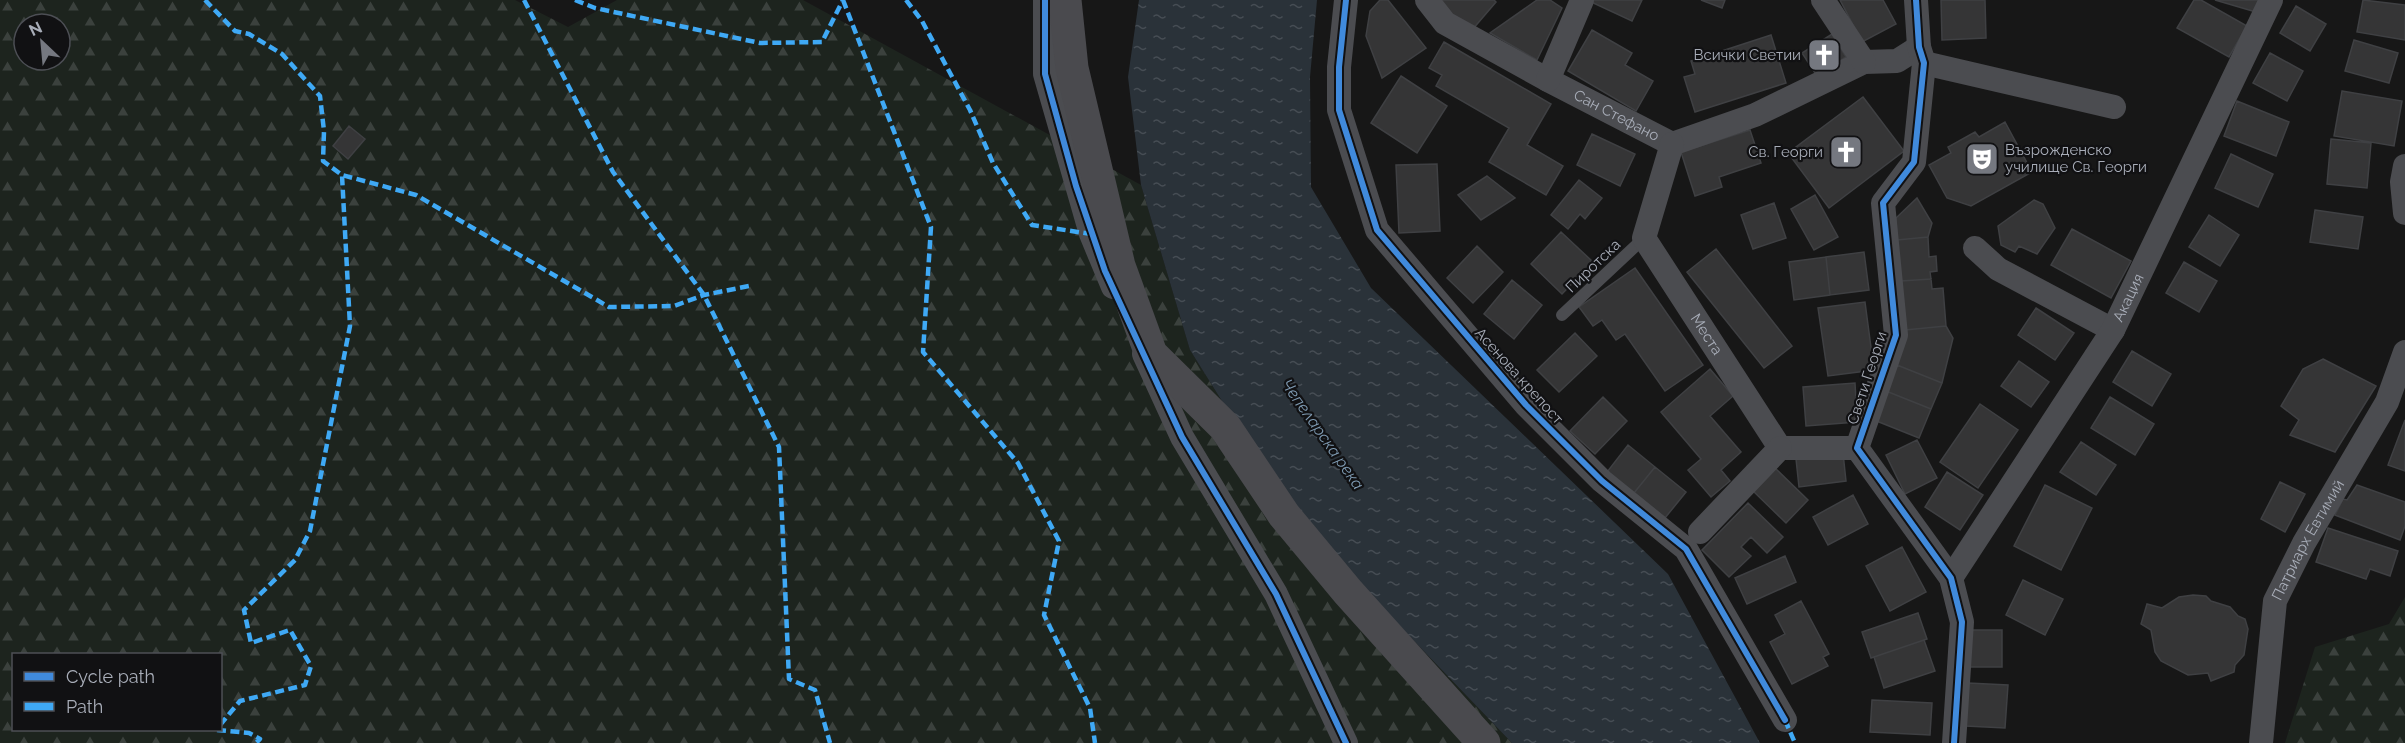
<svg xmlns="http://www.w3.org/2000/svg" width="2405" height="743" font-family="Raleway,sans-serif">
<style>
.forest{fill:url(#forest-firs);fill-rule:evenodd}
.water{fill:url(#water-ripples)}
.building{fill:#353536;stroke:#3f4043;stroke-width:1.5}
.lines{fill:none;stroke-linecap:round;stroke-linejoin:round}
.lane{stroke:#4b4c50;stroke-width:12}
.street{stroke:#4b4c50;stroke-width:24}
.secondary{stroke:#4a4a4e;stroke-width:33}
.quiet{stroke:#3fa9f5;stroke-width:4.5;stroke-dasharray:9 4.5;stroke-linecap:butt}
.cycleway-casing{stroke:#111113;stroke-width:10}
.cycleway{stroke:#408adc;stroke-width:6}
.labels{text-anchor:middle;stroke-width:4.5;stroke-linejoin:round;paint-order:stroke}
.poi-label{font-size:15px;fill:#a8adb8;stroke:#111113;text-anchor:end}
.street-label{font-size:15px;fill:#a8adb8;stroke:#111113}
.water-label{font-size:16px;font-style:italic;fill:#7f9bb3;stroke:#111113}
</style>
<defs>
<pattern id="forest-firs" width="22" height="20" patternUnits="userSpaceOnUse" patternTransform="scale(1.5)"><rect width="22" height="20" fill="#1d241e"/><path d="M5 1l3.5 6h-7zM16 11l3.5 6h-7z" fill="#3b413d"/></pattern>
<pattern id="water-ripples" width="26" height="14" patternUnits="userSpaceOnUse" patternTransform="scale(1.5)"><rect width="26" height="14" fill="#2a3239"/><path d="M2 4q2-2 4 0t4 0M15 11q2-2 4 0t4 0" fill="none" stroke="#464d54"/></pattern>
</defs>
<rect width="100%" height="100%" fill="#171717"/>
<path class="forest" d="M0 0H515L568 27 617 0H803L1141 185 1190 350 1294 516 1512 743H0ZM24 24H60V60H24ZM14 654H220V730H14Z
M2405 597V743H2285L2315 647 2389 624Z"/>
<path class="water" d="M1139 0H1317L1310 77 1311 187 1371 288 1668 574 1760 743H1512L1294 516 1190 350 1141 185 1128 77Z"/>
<path class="building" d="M1380 0H1388L1426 48 1382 78 1366 36 1370 11Z
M1439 0H1494L1496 2 1472 30 1453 18Z
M1537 0H1550L1562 8 1537 60 1490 33Z
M1587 0H1642L1632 21Z
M1701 0H1725L1722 8Z
M1840 0H1883L1896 24 1862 42Z
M1941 0H1985L1986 38 1942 40Z
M2194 0H2201L2247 26 2229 57 2177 28Z
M2215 0H2259L2256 12Z
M2363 0 2405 5V40L2357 32Z
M2296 6 2326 24 2310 51 2280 33Z
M1592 30 1632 53 1625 65 1653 81 1636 111 1568 71Z
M1832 34 1846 57 1817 76 1802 53Z
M1771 35 1786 83 1695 112 1684 77 1695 74 1691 61Z
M2354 40 2398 53 2389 83 2345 71Z
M1444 42 1551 104 1527 145 1563 166 1546 195 1489 162 1509 128 1436 86 1442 75 1429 68Z
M2270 53 2303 71 2287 101 2253 83Z
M1401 76 1447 106 1417 153 1371 123Z
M2342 91 2402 101 2394 146 2334 136Z
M1863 97 1904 151 1829 208 1788 153Z
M2237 101 2289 122 2276 156 2224 136Z
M2005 122 2032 172 1971 206 1947 198 1929 165 1951 153 1948 147 1975 132 1979 137Z
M349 126 365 139 348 159 333 146Z
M1750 130 1761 163 1719 177 1722 187 1695 196 1681 152Z
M1592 134 1635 154 1620 186 1577 165Z
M2331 139 2371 143 2367 188 2327 184Z
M2231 154 2273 174 2258 207 2215 188Z
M1437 164 1440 231 1399 233 1396 165Z
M1487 176 1515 198 1481 220 1458 195Z
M1579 180 1602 198 1585 219 1580 214 1568 229 1551 215Z
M1815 195 1838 237 1814 250 1791 209Z
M1917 198 1932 223 1928 237 1897 240 1896 218Z
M2034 200 2043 204 2055 228 2037 254 2019 246 2015 252 2001 245 1998 226Z
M1774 203 1786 238 1753 249 1741 215Z
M2315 210 2363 217 2358 249 2310 242Z
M2209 215 2239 235 2220 266 2189 247Z
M2072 229 2131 261 2111 298 2051 265Z
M1561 232 1593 262 1562 294 1531 264Z
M1928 237 1929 257 1936 256 1937 271 1930 272 1931 279 1901 281 1897 240Z
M1477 246 1503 272 1473 303 1447 278Z
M1716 249 1792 346 1764 368 1687 272Z
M1864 252 1869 290 1830 295 1826 257Z
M1826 257 1830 295 1794 300 1789 262Z
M2184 262 2217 281 2199 312 2166 293Z
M1635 268 1703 365 1665 391 1625 334 1616 340 1602 320 1593 326 1579 307Z
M1931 279 1932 289 1943 288 1946 326 1905 330 1901 281Z
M1512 280 1542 305 1514 339 1484 314Z
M1865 302 1874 370 1828 376 1818 308Z
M2036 308 2074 333 2055 360 2018 335Z
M1946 326 1953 338 1942 383 1897 365 1905 330Z
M1575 333 1597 356 1559 392 1537 370Z
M2132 351 2171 374 2152 406 2113 382Z
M2323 359 2376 386 2335 452 2290 435 2299 420 2281 406 2303 369Z
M2019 361 2049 382 2031 407 2001 386Z
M1897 365 1942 383 1931 409 1886 391Z
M1710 369 1733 396 1710 416 1741 452 1721 470 1730 481 1711 497 1688 470 1701 459 1661 412Z
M1855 383 1857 422 1806 426 1803 387Z
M1886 391 1931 409 1919 438 1874 420Z
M1603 397 1627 421 1595 454 1570 431Z
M2110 397 2154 424 2135 455 2091 428Z
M1980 404 2018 430 1978 488 1940 462Z
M2405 420V471L2388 465Z
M1917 440 1937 478 1905 494 1886 455Z
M2081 442 2116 465 2096 495 2060 472Z
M1628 445 1655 467 1634 493 1607 472Z
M1843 453 1846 481 1799 487 1796 459Z
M1772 465 1808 500 1786 523 1750 488Z
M1655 467 1686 492 1665 518 1634 493Z
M1947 472 1983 495 1960 530 1925 507Z
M2280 482 2305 494 2285 532 2261 519Z
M2045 485 2092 508 2061 570 2014 546Z
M2357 485 2405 502V526L2400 540 2335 515 2343 499 2347 500Z
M1853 495 1868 524 1828 545 1813 517Z
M1748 503 1783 537 1767 553 1751 537 1741 547 1751 556 1729 577 1702 550Z
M2328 528 2398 551 2390 576 2370 569 2366 579 2316 562Z
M1902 547 1926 592 1890 611 1866 566Z
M1785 556 1796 582 1747 604 1735 578Z
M2023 580 2063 599 2045 635 2006 615Z
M2193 595 2206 596 2211 601 2230 607 2238 616 2245 619 2248 629 2244 655 2235 665 2234 672 2211 681 2208 673 2188 675 2161 661 2155 652 2151 630 2141 624 2147 604 2162 608 2179 597Z
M1801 601 1829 654 1823 657 1828 666 1792 684 1770 642 1785 634 1775 615Z
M1918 613 1927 639 1871 658 1862 632Z
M1969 630H2002V667H1970Z
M1924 640 1935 671 1884 688 1874 657Z
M1968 683 2008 685 2005 728 1966 726Z
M1872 700 1932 703 1930 735 1870 732Z"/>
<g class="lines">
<path class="lane" d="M1562 315 1644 238"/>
<g class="street">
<path d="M1045 0V74L1091 234 1113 287"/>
<path d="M1346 0 1339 67V110L1377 230 1526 405 1602 481 1686 549 1785 720"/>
<path id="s1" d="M1427 0 1445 23 1548 80 1672 144 1755 115 1864 62 1897 61 1919 47"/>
<path d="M1823 0 1864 62"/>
<path d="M1916 0 1919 47 1924 63 1914 162 1883 203 1896 335 1857 448 1951 578 1962 622 1954 743"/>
<path d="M1924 63 2114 107"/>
<path d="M1548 80 1582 0"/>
<path id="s2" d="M1672 144 1644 238 1780 448H1857"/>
<path d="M2405 166 2402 182 2405 213"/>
<path d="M1975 248 1998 269 2113 330"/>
<path d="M1144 354 1182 437 1276 594 1346 743"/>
<path d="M1700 532 1780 448"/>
<path id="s3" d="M1951 578 2113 330 2271 0"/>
<path id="s4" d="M2261 743 2275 601 2304 543 2387 402 2405 352"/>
</g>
<path class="secondary" d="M1065 0 1072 68 1119 266 1151 354 1225 427 1284 515 1348 592 1484 743"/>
<path class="quiet" d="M205 0 235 31 249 34 282 54 320 96 324 131 323 161 342 175 416 195 609 307 674 306 704 295 749 286
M524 0 613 172 704 295 779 447 789 679 815 690 830 743
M575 0 595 8 760 43 822 42 843 0
M843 0 931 227 923 352 1018 463 1059 541 1044 615 1090 708 1095 743
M906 0 922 21 970 110 993 163 1032 225 1091 234
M1785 720 1795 743
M220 725 240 701 305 685 311 666 290 630 251 643 244 610 295 560 310 531 350 326 342 175
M217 730 249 733 260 739 256 743"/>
<g class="cycleway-casing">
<path id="cycleway" d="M1045 0V74L1076 186 1105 271 1182 437 1276 594 1346 743
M1346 0 1339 67V110L1377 230 1526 405 1602 481 1686 549 1785 720
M1916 0 1919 47 1924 63 1914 162 1883 203 1896 335 1857 448 1951 578 1962 622 1954 743"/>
</g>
<use href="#cycleway" class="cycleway"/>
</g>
<defs>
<g id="church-square" transform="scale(1.725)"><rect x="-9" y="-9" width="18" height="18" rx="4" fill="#757880" stroke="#111113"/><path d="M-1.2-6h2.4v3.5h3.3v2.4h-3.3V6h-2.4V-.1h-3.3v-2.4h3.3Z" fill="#fff"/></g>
<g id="theatre-square" transform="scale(1.725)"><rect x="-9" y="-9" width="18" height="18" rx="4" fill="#757880" stroke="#111113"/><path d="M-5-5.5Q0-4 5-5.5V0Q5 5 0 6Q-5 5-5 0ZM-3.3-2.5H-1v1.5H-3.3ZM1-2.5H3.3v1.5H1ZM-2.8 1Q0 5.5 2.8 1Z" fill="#fff"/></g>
</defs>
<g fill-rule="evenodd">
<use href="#church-square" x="1824" y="55"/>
<use href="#church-square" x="1846" y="152"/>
<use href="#theatre-square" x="1982" y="159"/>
</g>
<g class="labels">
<g class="poi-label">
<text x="1801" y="60">Всички Светии</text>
<text x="2005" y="155" text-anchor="start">Възрожденско<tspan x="2005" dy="17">училище Св. Георги</tspan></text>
<text x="1823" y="157">Св. Георги</text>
</g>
<g class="street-label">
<text dy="5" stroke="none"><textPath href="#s1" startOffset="224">Сан Стефано</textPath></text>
<text transform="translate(1593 266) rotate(-44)" y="5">Пиротска</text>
<text dy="5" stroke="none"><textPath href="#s3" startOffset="332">Акация</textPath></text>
<text dy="5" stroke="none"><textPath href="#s2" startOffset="213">Места</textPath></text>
<text transform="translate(1519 376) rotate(48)" y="5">Асенова крепост</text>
<text transform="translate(1867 378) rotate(-72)" y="5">Свети Георги</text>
<text dy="5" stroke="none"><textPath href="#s4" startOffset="212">Патриарх Евтимий</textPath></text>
</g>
<g class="water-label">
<text transform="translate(1323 434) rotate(55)" y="6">Чепеларска река</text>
</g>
</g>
<rect x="12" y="653" width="210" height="78" fill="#111113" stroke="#4d4f55" stroke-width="1.5"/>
<rect x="24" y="672" width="30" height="9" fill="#408adc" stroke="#4d4f55" stroke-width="1.5"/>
<text x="66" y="683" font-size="18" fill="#a8adb8">Cycle path</text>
<rect x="24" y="702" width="30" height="9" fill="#3fa9f5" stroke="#4d4f55" stroke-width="1.5"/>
<text x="66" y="713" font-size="18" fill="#a8adb8">Path</text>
<g transform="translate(42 42) rotate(334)"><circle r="28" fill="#111113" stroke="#4d4f55" stroke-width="1.5"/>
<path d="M0-4.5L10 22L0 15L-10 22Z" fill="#757880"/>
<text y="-9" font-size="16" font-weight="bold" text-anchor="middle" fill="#a8adb8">N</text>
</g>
</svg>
